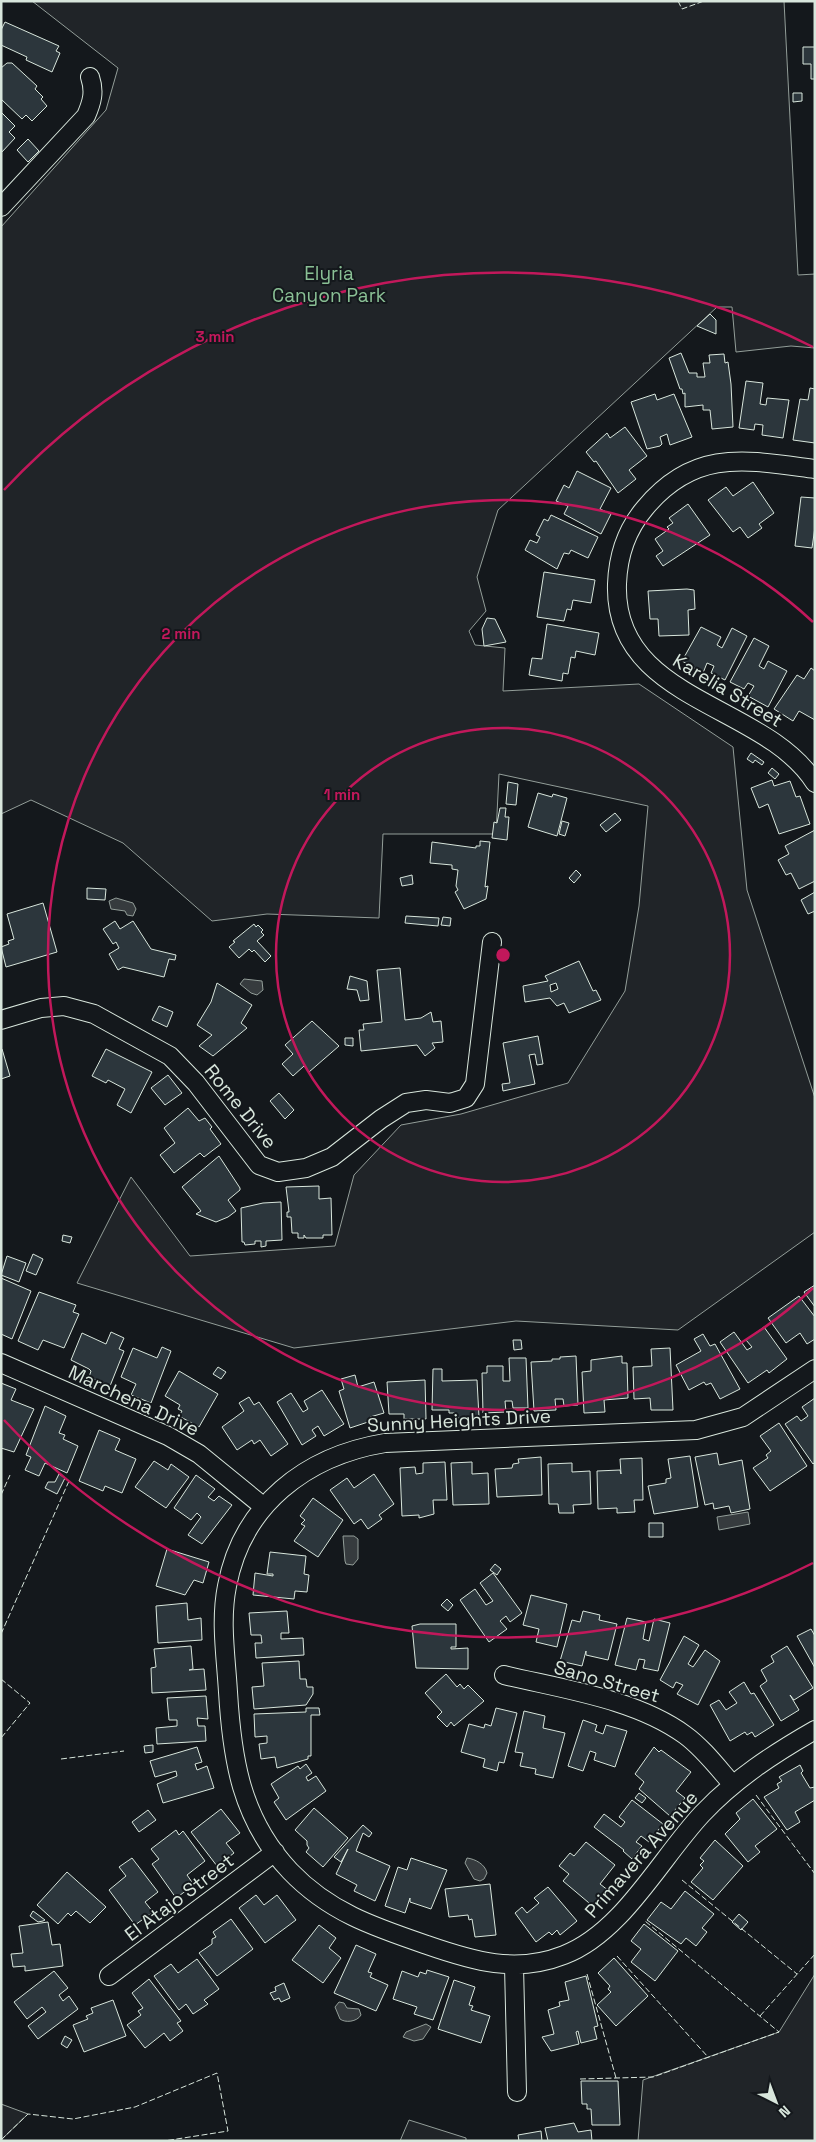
<svg xmlns="http://www.w3.org/2000/svg" width="816" height="2142" font-family="'Space Grotesk',sans-serif">
<style>
.green{fill:#202428;stroke:#939e99}
.water{fill:#363b3e;stroke:#939e99}
.building{fill:#2c363c;stroke:#d8e6dc;fill-rule:evenodd}
.lines{fill:none;stroke-linecap:round;stroke-linejoin:round}
.street-casing{stroke:#d8e6dc;stroke-width:20}
.street{stroke:#14181c;stroke-width:18}
.fence{stroke:#d8e6dc;stroke-width:1;stroke-dasharray:6 2.5;stroke-linecap:butt}
.ring{fill:none;stroke:#c2185b;stroke-width:2.5}
.labels{text-anchor:middle;stroke-width:4;stroke-linejoin:round;paint-order:stroke}
.park-label{font-size:19px;fill:#8ac095;stroke:#14181c}
.street-label{font-size:19px;fill:#d8e6dc;stroke:#14181c}
.centre{fill:#c2185b;stroke:#14181c;stroke-width:2.5}
.ring-label{font-size:15px;text-anchor:middle;font-weight:bold;fill:#c2185b;stroke:#14181c;stroke-width:4;stroke-linejoin:round;paint-order:stroke}
</style>
<rect width="100%" height="100%" fill="#14181c"/>
<path class="green" d="M32 1H784L798 275 815 274V348L791 346 736 352 732 307H717L498 510 477 577 486 611 469 631 475 645 505 648 503 691 639 684 733 747 747 890 815 1098V1232L678 1330 516 1321 294 1348 77 1283 131 1177 190 1256 335 1246 354 1175 401 1125 461 1114 568 1083 625 991 639 906 648 806 499 774 496 834H383L379 918 267 914 212 921 123 843 31 800 1 814V227L106 110 118 68Z
M815 1974V2141H638L643 2080 779 2032Z
M1 2104 28 2114 1 2140Z
M409 2120 466 2138V2141H400Z"/>
<path class="water" d="M116 898 133 903 136 909 133 916 127 915 125 911 111 909 109 901Z
M244 979 262 981 263 990 257 995 251 993 240 984Z
M748 1512 750 1524 719 1530 717 1517Z
M343 1536H354L358 1539V1559L353 1565 346 1564 345 1561Z
M467 1858C475 1859 485 1864 487 1873L484 1879 480 1881 474 1879 465 1863Z
M339 2002 344 2003 347 2008 359 2009 361 2015C357 2022 345 2023 340 2019L335 2007Z
M426 2024 431 2027 423 2039 414 2041 403 2037 406 2032Z"/>
<path class="building" d="M5 22 59 46 56 51 60 53 52 72 26 60 27 57 1 45V30Z
M803 47H815V79H811V64H803Z
M7 63H12L37 86 35 89 43 97 41 99 47 106 32 121 26 115 22 119 1 99V68Z
M793 93H802V101L793 102Z
M1 112 15 126 9 132 15 138 1 153Z
M28 139 39 151 28 162 17 150Z
M710 314 716 320V334L697 326Z
M681 353 689 373H697V377H705L703 363H710L709 355 724 354 725 363 728 362 731 384 733 427 712 429 710 410H703V405L685 407V393L683 394 682 389H680L669 358Z
M746 381 763 383 760 404 766 405 767 398 789 400 783 438 762 435 763 425 755 424 754 430 739 428Z
M810 388 815 389V443L793 440 800 399 808 400Z
M655 394 657 400 674 394 692 437 670 445 667 434 660 437 662 444 660 446 647 449 631 402Z
M625 427 647 456 629 470 636 479 618 493 596 461 594 462 586 452 607 433 610 438Z
M577 471 611 488 600 509 611 514 601 534 564 514 568 506 556 501 564 485 569 488Z
M753 482 774 513 759 524 762 528 748 538 740 527 733 532 708 500 726 487 733 496Z
M801 497 815 498V527L812 548 795 546Z
M688 504 710 535 663 566 656 556 663 551 655 539 669 529 667 527 673 523 669 518Z
M551 515 598 537 588 558 571 550 569 554 564 553 557 569 525 550 530 540 537 543 540 537 536 535 544 519 548 521Z
M544 572 595 580 591 603 573 600 571 610 567 609 564 621 537 617Z
M687 589 694 590 695 609 688 610 689 635 659 636 658 619H650L648 591Z
M487 618 495 619 506 642 484 646 482 629Z
M547 624 599 633 595 655 576 651 575 658 571 657 568 674 563 673 562 681 529 675 532 658 542 659Z
M701 627 721 637 717 645 722 648 732 628 747 636 725 680 711 673 714 666 707 663 703 673 682 661Z
M754 638 769 646 759 666 764 669 768 661 787 671 768 707 748 696 754 686 748 683 744 689 730 682Z
M811 668 815 671V720L799 711 793 721 774 709 797 675 804 679Z
M751 753 764 762 762 765 755 760 753 763 747 759Z
M772 768 779 774 775 779 768 773Z
M772 780 774 786 790 781 796 797 800 796 810 824 779 834 768 804 759 808 751 788Z
M508 782 518 784 516 805 506 804Z
M538 793 552 797 553 794 567 798 557 836 528 827Z
M500 808H506L505 817H509L507 840 492 838 494 822 497 823Z
M615 813 621 820 606 832 600 825Z
M562 821 569 823 565 836 559 834Z
M815 830V881L799 889 791 873 786 875 778 860 789 854 785 846Z
M480 841 490 842 485 887 488 886 486 899 464 909 455 892 458 890 456 886 458 870 452 869V865L430 863 432 842 476 848V846H480Z
M576 870 581 875 574 883 569 878Z
M412 875 413 884 402 886 400 878Z
M87 888 106 889 105 900 87 899Z
M815 892V911L808 914 801 900Z
M43 903 57 952 6 967 1 947 9 944 8 941 14 939 7 914Z
M406 916 439 918 438 926 405 923Z
M443 917 451 918 450 926 441 925Z
M115 921 120 929 133 921 151 949 176 955 175 960 169 959 164 977 123 967 118 970 109 954 119 948 116 942 113 944 103 929Z
M254 924 256 927 258 925 263 930 261 932 264 935 257 941 271 956 265 962 254 950 252 952 249 949 239 958 229 947 235 942 233 941Z
M579 961 593 991 596 990 601 1000 569 1013 564 1003 557 1006 550 998 525 1002 523 986 548 981 545 976ZM556 983 558 989 551 992 550 985Z
M400 968 405 1020 421 1018 431 1012 433 1022 441 1021 443 1042 432 1043 435 1048 425 1056 417 1045 361 1051 359 1030H364L363 1024 382 1022 377 970Z
M350 976 367 981 369 1000 360 1001 357 990 347 989Z
M217 983 252 1005 241 1023 247 1028 213 1056 199 1046 212 1035 197 1025 211 1002Z
M159 1006 173 1012 167 1027 152 1020Z
M312 1021 339 1046 309 1072 304 1066 293 1076 282 1064 293 1054 285 1045Z
M538 1036 543 1064 537 1065 535 1054 529 1055 535 1084 503 1091 502 1084 510 1083 503 1043Z
M345 1038H353V1046L345 1045Z
M2 1049 10 1076 1 1079V1050Z
M106 1049 152 1072 131 1113 117 1105 125 1089 108 1080 106 1083 92 1076Z
M168 1075 182 1093 165 1105 151 1088Z
M279 1093 294 1110 285 1119 270 1101Z
M188 1108 199 1121 205 1118 212 1127 210 1129 221 1144 204 1157 200 1153 174 1173 160 1155 175 1143 164 1128Z
M219 1156 240 1188V1190L228 1200 236 1211 228 1217 216 1222 196 1214 201 1211 182 1187Z
M319 1186V1199L331 1198 332 1235H323V1238H306L304 1235V1238H298V1233H292L291 1217H287V1212H289L286 1187Z
M281 1202 282 1240 266 1241V1246L261 1247V1241H255V1244L245 1245 244 1242H242L241 1208 263 1203Z
M63 1235 72 1237 70 1243 62 1241Z
M33 1254 43 1259 36 1275 26 1271Z
M7 1256 26 1263 19 1282 1 1275Z
M1 1278 31 1291 12 1339 1 1334Z
M815 1285V1307L804 1292Z
M39 1292 76 1305 73 1312 79 1314 64 1348 43 1340 38 1350 18 1341Z
M799 1296 815 1317V1339L807 1344 800 1333 786 1343 768 1318Z
M764 1327 787 1359 769 1373 767 1370 748 1383 720 1342 734 1332 747 1350 752 1347 746 1340Z
M111 1332 124 1338 119 1349 124 1351 110 1386 89 1377 91 1371 89 1369 71 1360 82 1333 106 1344Z
M703 1334 710 1346 715 1344 740 1389 720 1399 711 1383 706 1385 704 1382 689 1390 676 1365 701 1351 694 1339Z
M513 1340H521L522 1349 514 1350Z
M162 1347 171 1351 151 1403 131 1395 136 1384 121 1377 133 1348 157 1358Z
M670 1348 673 1410H651L650 1398 634 1399 633 1367 652 1366 651 1349Z
M576 1356 578 1405 564 1406 563 1399H555L556 1410 534 1411 531 1362 552 1361V1359H560V1357Z
M622 1356V1363H627L628 1398 604 1400 605 1412 584 1413 582 1372 591 1371V1360Z
M509 1358H526L528 1408H513L512 1401H505L506 1412 483 1413 482 1373H487V1366H503V1381H510Z
M218 1367 226 1372 221 1379 213 1374Z
M433 1369H442V1381L477 1380 479 1417 456 1418V1413H449V1410H432Z
M179 1371 218 1394 199 1427 179 1416 182 1411 178 1409 180 1405 165 1396Z
M355 1375 358 1387 374 1382 384 1413 370 1417 371 1421 350 1428 339 1391 344 1389 341 1379Z
M425 1380 426 1419H404V1414H389L387 1382Z
M1 1383 16 1389 11 1400 34 1409 14 1452 1 1448Z
M322 1390 344 1424 324 1436 318 1426 312 1430 316 1436 302 1445 277 1402 291 1393 303 1412 308 1409 304 1401Z
M249 1397 254 1405 259 1402 288 1444 271 1456 260 1440 254 1444 252 1440 237 1450 222 1427 244 1411 239 1403Z
M815 1398V1462L813 1464 785 1424 797 1416 801 1421 808 1416 802 1407Z
M45 1406 66 1416 59 1433 65 1435 63 1439 78 1446 67 1473 45 1463 39 1476 25 1470 31 1457 26 1455Z
M779 1423 807 1466 770 1491 753 1468 768 1458 766 1455 771 1451 760 1436Z
M99 1430 120 1439 115 1450 136 1459 122 1493 105 1486 103 1491 79 1481Z
M717 1453 719 1465 742 1460 750 1509 731 1513 729 1506 714 1509 713 1503 705 1505 695 1457Z
M690 1456 698 1507 654 1514 648 1486 666 1483V1479L671 1478 668 1459Z
M541 1457 542 1495 497 1497 495 1469 512 1468 513 1464 519 1463 518 1459Z
M642 1458 643 1500H634L635 1512 617 1513V1508L598 1509 597 1471 620 1470 621 1474 620 1459Z
M154 1461 168 1470 171 1464 189 1477 166 1508 135 1487Z
M445 1462 447 1500H433L434 1514 419 1518V1515L402 1516 400 1468 415 1467 416 1474 423 1473V1463Z
M472 1462V1474L488 1473 489 1504 453 1505 451 1463Z
M572 1463V1472L590 1471 591 1504 573 1505 574 1513H559L558 1504H549L548 1464Z
M59 1474 65 1478 57 1494 45 1488 48 1482H55Z
M374 1474 394 1504 379 1515 382 1519 368 1529 361 1519 354 1524 330 1490 347 1478 354 1488Z
M196 1475 215 1489 208 1497 214 1501 219 1496 232 1505 202 1544 188 1535 201 1517 197 1513 191 1520 174 1508Z
M313 1498 343 1520 318 1557 294 1541 305 1526 301 1524 305 1520 300 1516Z
M649 1523H663V1537H649Z
M167 1549 209 1562 203 1583 194 1580 185 1595 156 1586Z
M270 1552 306 1556 304 1574 309 1575 307 1592 295 1591 294 1599 253 1595 255 1573 273 1576V1574H267Z
M495 1564 501 1569 497 1575 490 1570Z
M493 1573 522 1613 510 1622 506 1616 500 1621 507 1629 489 1642 460 1600 475 1589 486 1605 493 1601 480 1583Z
M531 1595 567 1604 557 1647 536 1642 539 1629 523 1625Z
M447 1599 453 1605 448 1611 441 1605Z
M187 1603 188 1620 201 1618 202 1640 158 1643 156 1606Z
M287 1611 289 1633H281V1639L303 1638 304 1655 256 1658 255 1643H262L261 1635H251L249 1613Z
M583 1611 600 1615 599 1620 617 1624 608 1660 586 1655V1651L582 1666 560 1661 572 1620 580 1622Z
M627 1618 646 1622 643 1639 649 1641 654 1619 670 1623 658 1671 643 1668 645 1660 639 1659 636 1670 615 1665Z
M420 1624H456V1647H451V1649L468 1648V1669L416 1668 412 1626Z
M811 1629 815 1636V1668L797 1636Z
M684 1636 699 1645 688 1664 693 1667 705 1650 720 1661 698 1705 677 1694 683 1685 676 1682 673 1688 660 1680Z
M191 1646 193 1669 189 1670 204 1669 206 1690 152 1693 151 1668 156 1667 154 1649Z
M787 1646 813 1688 794 1700 790 1695 799 1710 781 1721 760 1686 767 1681 761 1670 774 1662 771 1656Z
M299 1661 300 1679H306L307 1687H313V1694L306 1705 254 1709 252 1687 264 1686 262 1663Z
M446 1674 457 1687 460 1684 464 1689 468 1685 484 1701 454 1726 451 1722 447 1727 437 1717 442 1712 425 1693Z
M744 1682 751 1694 754 1693 774 1725 755 1737 752 1732 747 1735 745 1732 730 1741 710 1705 719 1700 726 1710 737 1703 729 1692Z
M206 1696 208 1719 197 1718 198 1726H205L206 1741 157 1744 156 1728 177 1726V1720H169L167 1698Z
M306 1708H319L320 1715H311V1756H308V1759L277 1768 275 1757 261 1759 259 1744 267 1743V1736L255 1737 254 1714 306 1712Z
M496 1708 517 1713 504 1763 499 1762 497 1771 483 1767 485 1759 461 1752 469 1724 484 1728 485 1724 491 1726Z
M524 1711 545 1716 543 1728 565 1733 553 1778 535 1774 536 1769 520 1766 523 1753 515 1752Z
M583 1720 597 1725 595 1731 603 1734 606 1725 627 1731 615 1767 594 1760 596 1753 590 1751 583 1771 568 1766Z
M153 1745V1752L145 1753 144 1746Z
M197 1747 202 1762 195 1764 197 1770 207 1766 214 1788 163 1803 157 1784 177 1776 176 1771 155 1777 150 1761Z
M654 1747 659 1752 661 1750 691 1772 676 1791 685 1798 670 1816 639 1789 644 1782 635 1774Z
M306 1764 312 1773 306 1777 308 1781 316 1776 326 1791 286 1820 274 1802 279 1798 271 1784 298 1766 300 1769Z
M800 1765 803 1771 801 1773 810 1788 815 1787V1800L795 1812 800 1822 787 1830 764 1797 779 1788 777 1784 782 1781 779 1777Z
M639 1793 646 1798 642 1803 635 1798Z
M753 1799 777 1829 755 1846 760 1852 748 1862 725 1834 740 1819 736 1813Z
M632 1800 663 1824 649 1842 641 1836 636 1842 642 1846 632 1859 623 1851 624 1850 594 1827 604 1814 621 1827 625 1822 619 1817Z
M314 1808 348 1838 323 1867 306 1852 309 1848 307 1845V1841L295 1830Z
M221 1809 240 1833 226 1843 234 1853 217 1866 191 1832Z
M148 1810 156 1820 139 1832 132 1822Z
M363 1825 372 1833 369 1837 363 1833 356 1851 390 1866 375 1901 354 1891 357 1885 336 1874 348 1849 341 1862 334 1857Z
M176 1830 179 1835 183 1831 205 1861 187 1875 194 1885 176 1898 152 1864 159 1859 151 1849Z
M715 1840 743 1866 713 1900 691 1882 703 1868 700 1865 704 1861 700 1858Z
M586 1842 615 1865 600 1884 609 1891 595 1908 563 1881 569 1874 559 1866 570 1853 574 1856Z
M132 1858 158 1892 145 1902 153 1912 135 1925 109 1890 126 1876 119 1867Z
M411 1858 447 1870 431 1909 410 1902V1898L405 1913 385 1906 398 1867 407 1870Z
M67 1872 106 1907 90 1923 76 1911 71 1916 68 1913 58 1924 37 1905Z
M490 1884 496 1935 475 1937 472 1919 469 1920 468 1915 449 1917 445 1889Z
M548 1887 577 1921 560 1935 557 1930 552 1935 549 1932 536 1942 515 1913 522 1907 527 1913 539 1903 534 1898Z
M685 1891 714 1914 702 1928 707 1932 696 1946 686 1938 681 1944 647 1920 661 1902 671 1909Z
M256 1895 264 1905 277 1895 296 1920 265 1943 239 1908Z
M33 1911 45 1920 43 1921 38 1922 30 1916Z
M739 1914 748 1922 741 1930 732 1922Z
M231 1919 253 1949 217 1976 199 1953 212 1944V1939L216 1937 213 1932Z
M48 1922 52 1945 60 1944 63 1966 25 1971V1966L13 1967 11 1954 23 1953 19 1926Z
M644 1924 678 1951 655 1981 631 1962 641 1949 631 1941Z
M319 1925 336 1938 329 1948 341 1958 323 1983 292 1960Z
M356 1945 376 1954 368 1972 372 1973 370 1977 388 1985 376 2011 334 1993Z
M614 1958 648 1996 616 2026 597 2005 611 1992 608 1989 610 1986 598 1973Z
M197 1959 219 1989 204 2000 208 2004 193 2014 186 2004 179 2010 154 1976 171 1964 178 1973Z
M427 1970 449 1977 433 2020 414 2014 417 2007 393 1999 402 1971 418 1977 420 1972 426 1974Z
M54 1971 68 1988 59 1995 63 2001 69 1996 78 2009 38 2039 28 2026 46 2012 42 2007 27 2019 14 2002Z
M586 1976 598 2026 594 2027 597 2039 581 2043 578 2031 576 2032 579 2044 551 2051 542 2037 554 2034 548 2010 560 2006 559 2002 569 2000 565 1982Z
M149 1979 181 2021 177 2023 183 2031 170 2041 164 2033 145 2048 127 2025 141 2015 138 2011 143 2008 132 1993Z
M454 1980 475 1987 469 2005 473 2006 471 2010 490 2016 481 2043 438 2029Z
M284 1983 290 1998 281 2002 279 1998 274 2000 270 1993 276 1991 275 1987Z
M113 2000 126 2036 84 2052 73 2025 88 2019 86 2016 93 2013 91 2008Z
M65 2036 72 2040 67 2048 61 2044Z
M581 2081H618L620 2125H592L591 2109H587V2104H582Z
M574 2123 578 2132 591 2130 592 2141H548L545 2128Z
M541 2131 542 2141H519L518 2135Z"/>
<g class="lines">
<g class="street-casing">
<path id="street" d="M1 207 86 116C92 102 95 92 90 77
M815 469C746 460 695 448 645 508 627 529 618 556 617 584 613 702 765 703 815 783
M1 1020 41 1008 64 1006 94 1014 170 1056 196 1083 259 1165 278 1172 306 1168 332 1157 381 1119 406 1103 426 1100 450 1103 466 1098 475 1084 492 942
M1 1363 168 1436 199 1454 264 1507
M815 1369 743 1417 696 1430 385 1443C306 1456 242 1505 227 1586 220 1621 226 1657 228 1692 232 1759 241 1819 290 1871 329 1912 374 1927 427 1945 473 1961 516 1974 564 1955 622 1933 660 1859 702 1814 735 1779 773 1754 815 1730
M504 1675C562 1689 636 1699 685 1735 703 1748 718 1768 733 1785
M514 1966 517 2092
M109 1976 275 1852"/>
</g>
<use href="#street" class="street"/>
<path class="fence" d="M678 1 682 9 704 1
M1 1495 10 1475
M1 1634 69 1481
M1 1679 30 1703 1 1738
M61 1759 124 1751
M756 1795 815 1874
M682 1880 797 1974
M617 1956 708 2057
M587 1974 616 2078
M760 2016 815 1954
M580 2079 653 2077 779 2032 645 1921
M1 2140 28 2114 73 2119 135 2107 217 2073 228 2131 164 2141"/>
</g>
<g class="ring">
<circle cx="503" cy="955" r="227"/>
<path d="M813 1288A455 455 0 1 1 813 622"/>
<path d="M813 1563A682 682 0 0 1 4 1420M4 490A682 682 0 0 1 813 347"/>
</g>
<g class="labels">
<g class="park-label">
<text x="329" y="280">Elyria<tspan x="329" dy="22">Canyon Park</tspan></text>
</g>
<g class="street-label">
<text transform="translate(728 690) rotate(31)" y="7">Karelia Street</text>
<text transform="translate(241 1106) rotate(51)" y="7">Rome Drive</text>
<text transform="translate(134 1400) rotate(25)" y="7">Marchena Drive</text>
<text transform="translate(459 1420) rotate(-3)" y="7">Sunny Heights Drive</text>
<text transform="translate(607 1681) rotate(16)" y="7">Sano Street</text>
<text transform="translate(641 1854) rotate(-49)" y="7">Primavera Avenue</text>
<text transform="translate(179 1897) rotate(-37)" y="7">El Atajo Street</text>
</g>
</g>
<circle cx="503" cy="955" r="8" class="centre"/>
<g class="ring-label">
<text x="215" y="342">3 min</text>
<text x="181" y="639">2 min</text>
<text x="342" y="800">1 min</text>
</g>
<rect width="816" height="2142" fill="none" stroke="#d8e6dc" stroke-width="5"/>
<g transform="translate(776 2102) rotate(138)" stroke="#14181c" stroke-width="4" paint-order="stroke">
<path d="M0-4L9 19L0 12L-9 19Z" fill="#d8e6dc"/>
<text y="-8" font-size="14" font-weight="bold" text-anchor="middle" fill="#d8e6dc">N</text>
</g>
</svg>
